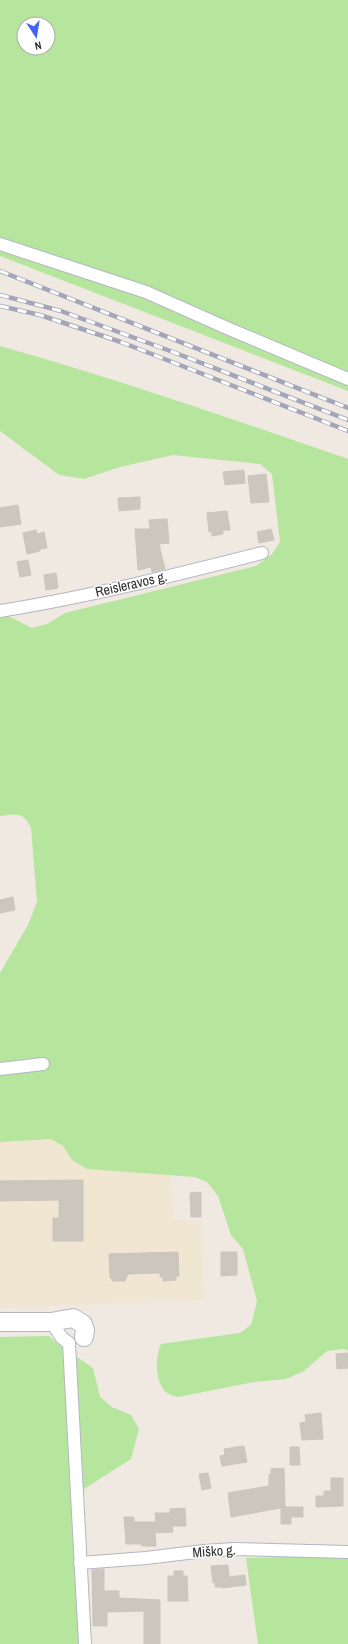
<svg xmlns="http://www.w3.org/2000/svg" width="348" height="1644" font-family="'Archivo Narrow',sans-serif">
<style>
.education{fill:#f0e6d1}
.green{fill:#b6e59e;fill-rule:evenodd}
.building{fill:#cbc7bf;stroke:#cbc5ba}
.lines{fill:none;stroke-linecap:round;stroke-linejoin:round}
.minor-casing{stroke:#b4b7c1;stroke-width:14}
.secondary-casing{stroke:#b4b7c1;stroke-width:20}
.minor{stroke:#fff;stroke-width:12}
.secondary{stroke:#fff;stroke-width:18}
.rail-casing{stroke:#a3a6b8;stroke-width:4.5}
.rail{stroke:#fff;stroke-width:3;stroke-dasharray:9;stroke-linecap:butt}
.labels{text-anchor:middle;stroke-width:3;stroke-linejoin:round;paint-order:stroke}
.street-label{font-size:14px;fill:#2e2e2e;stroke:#fff}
</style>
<rect width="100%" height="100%" fill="#efe9e1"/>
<path class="education" d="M51 1139 63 1146 72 1160 87 1169 171 1175 173 1219 202 1222 204 1300 0 1308V1142Z"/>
<path class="green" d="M0 0H348V391L0 256ZM24 24H48V48H24Z
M0 346C117 379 233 419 348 459V1351L344 1349 327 1351 304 1371 286 1379 254 1382 178 1397C173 1396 167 1394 164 1390 155 1378 155 1357 161 1344L240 1333 251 1325 257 1301 243 1249 231 1235 218 1196 207 1182 195 1177 87 1169 72 1160 63 1146 51 1139 0 1142V973L28 925 37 902 31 828C23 811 17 814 0 816V606L4 614 32 628 47 624 65 613 256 566 272 554 280 542 272 474 260 464 173 455 120 467 84 479 59 475 0 431Z
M49 1336 57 1343 93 1368 100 1397 112 1407 131 1415 139 1429 131 1459 84 1489 71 1501 79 1644H0V1337Z
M348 1556V1644H258L246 1558Z"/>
<path class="building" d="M244 470 245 483 225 485 223 472Z
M266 474 269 502 251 503 248 476Z
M140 497V509L119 511 118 498Z
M18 505 21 524 0 527V508Z
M227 511 230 530H223V534L212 536V532H209L207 513Z
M167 519 169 543 159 544 165 569 152 572 151 567 138 570 135 529H150L149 520Z
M271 529 274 540 259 543 257 532Z
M36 530 37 534 44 532 47 548 40 549V551L27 554 23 533Z
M28 560 31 575 20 577 17 562Z
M56 573 58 588 46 590 44 575Z
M13 897 15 910 0 913V900Z
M83 1180V1241H53V1218H59V1200L0 1201V1181Z
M201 1192V1217H191L190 1193Z
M178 1252 179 1276H176V1280L163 1281V1277H160V1273L128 1274 125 1281H112V1278H110L109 1254Z
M221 1252H237V1275L221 1276Z
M348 1353V1368L337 1369 336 1354Z
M321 1413 323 1439 302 1440 300 1423 306 1422 305 1415Z
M244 1446 247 1462 222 1466 220 1456 225 1455 224 1449Z
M290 1447H299L300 1465H290Z
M284 1468 285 1507H303V1517H291V1524H281V1508L231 1517 228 1493 269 1486V1474H271V1469Z
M208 1473 211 1488 202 1490 199 1474Z
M331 1478H343V1506L316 1507V1496H324V1491H331Z
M185 1508 186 1526H172L173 1532 155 1533 156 1546H142V1544H126L124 1517H134V1522H156L155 1513H170V1509Z
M228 1565 229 1577 245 1575 246 1585 222 1588V1587H215V1582L213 1583 211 1566Z
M104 1569V1591H119V1598L160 1600V1644H144V1611L107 1612V1626H93L92 1570Z
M174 1571H183V1576H187L188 1601H168V1576H174Z"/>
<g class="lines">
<g class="minor-casing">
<path id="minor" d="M0 244 146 292 227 328 348 379
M0 611C88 597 175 575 262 553
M0 1069 43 1064
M51 1322 62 1338 69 1343 85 1644
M80 1563 146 1558 204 1551 234 1549 348 1552"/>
</g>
<g class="secondary-casing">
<path id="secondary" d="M0 1322H51L73 1318 83 1324 85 1330 84 1337"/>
</g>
<use href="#minor" class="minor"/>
<use href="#secondary" class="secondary"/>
<g class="rail-casing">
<path id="rail" d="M0 271 348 408
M0 295 61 311 173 352 348 420
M0 306 40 315 121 342 348 431"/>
</g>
<use href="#rail" class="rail"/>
</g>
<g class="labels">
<g class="street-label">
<text transform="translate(131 584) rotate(-13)" y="5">Reisleravos g.</text>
<text transform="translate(214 1551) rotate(-4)" y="5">Miško g.</text>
</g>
</g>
<g transform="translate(36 36) rotate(168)"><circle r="19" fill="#ffffff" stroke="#ababab"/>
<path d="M0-3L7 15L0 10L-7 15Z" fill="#4264fb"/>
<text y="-6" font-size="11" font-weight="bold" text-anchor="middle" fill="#2e2e2e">N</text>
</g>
</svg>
